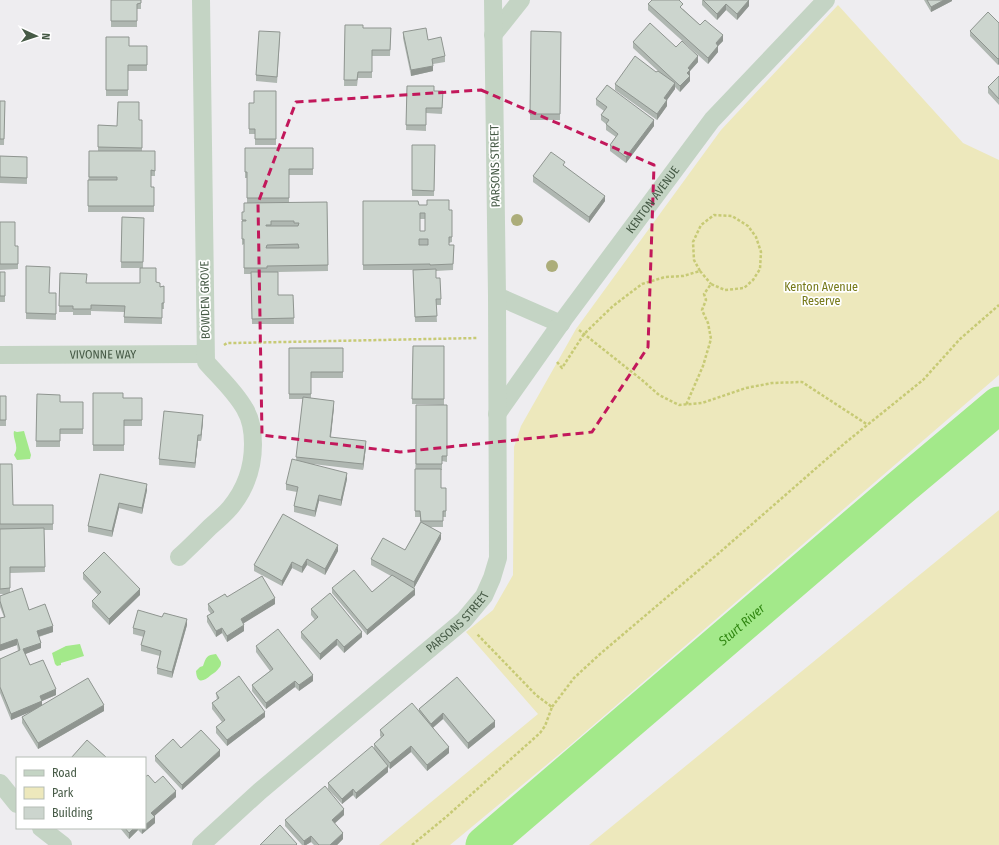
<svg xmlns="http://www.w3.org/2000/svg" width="999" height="845" font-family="'Fira Sans Condensed',sans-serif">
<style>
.green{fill:#ede8bc}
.water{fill:#a3e98a}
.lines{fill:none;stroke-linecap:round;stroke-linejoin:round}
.river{stroke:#a3e98a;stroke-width:37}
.path{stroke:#c7ca75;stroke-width:2.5;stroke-dasharray:3 2;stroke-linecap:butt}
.minor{stroke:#c4d4c4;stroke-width:18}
.tree{fill:#acad7a}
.wall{fill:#afb7b1;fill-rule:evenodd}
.shaded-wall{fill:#8f9590}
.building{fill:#ccd5ce;stroke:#8f9590;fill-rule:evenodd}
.marked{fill:none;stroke:#c2185b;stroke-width:3;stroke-dasharray:8 5;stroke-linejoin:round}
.labels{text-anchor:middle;stroke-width:3.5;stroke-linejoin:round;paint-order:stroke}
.street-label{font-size:12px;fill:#465a46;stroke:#fff}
.park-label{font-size:12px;fill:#767919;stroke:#fff}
.water-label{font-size:13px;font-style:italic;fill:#2f8610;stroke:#fff}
</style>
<rect width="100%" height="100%" fill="#eeedf0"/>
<path class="green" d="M838 5 963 143 999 160V375L568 747 450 845H379L538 714 466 632 493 610 513 575 514 447 521 426 576 329 721 130Z
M999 510V845H589Z"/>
<path class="water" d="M14 431 17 432 24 431 31 455 30 459 17 460 14 455C20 446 12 439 14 431Z
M80 644 84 656 61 663V665L57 666 55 664 52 653 66 646Z
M216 654 221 662C221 664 221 666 219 668 217 671 214 673 211 675 204 681 197 685 196 671L200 667 203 666C206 657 207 655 216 654Z"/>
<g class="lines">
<path class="river" id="s1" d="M484 845 899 489 999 405"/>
<path class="path" d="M700 271 711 284
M579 330 642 380 659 395 679 405 702 403 746 388 772 383 802 382 868 425
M224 345 227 343H235L478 338
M557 362 562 368 584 334 613 306 642 284 665 277 683 276 700 271 694 260 693 242 701 225 714 215 732 216 748 226 756 237 761 252 760 269 753 280 744 288 725 290 711 284 704 294 706 300 702 310 708 323 711 339 703 366 686 405
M552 707 574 678 600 654 719 553 845 443 923 380 960 339 999 305
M412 845 446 817 540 733 545 726 552 707 536 695 477 634"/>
<g class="minor">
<path d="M493 35 521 0"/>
<path d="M497 296 561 324"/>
<path id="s2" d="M0 355 205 354"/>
<path id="s3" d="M497 414 564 319 712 120 826 0"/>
<path d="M179 557C190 547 200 537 210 527 217 521 224 515 230 508 245 490 253 468 253 444 253 432 251 419 245 409 235 391 219 377 206 362L201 0"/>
<path d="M0 783 17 804"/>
<path d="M41 828 63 845"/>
<path id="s4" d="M201 845 260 791 464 620 484 596 492 578 498 558 497 296 493 0"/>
</g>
</g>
<g class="tree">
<circle cx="517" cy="220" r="6"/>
<circle cx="552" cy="266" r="6"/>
</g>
<path class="wall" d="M111 0H141V9H137V27H111Z
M702 0H749V6L737 20 726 10 717 20 702 5Z
M924 0H952V1L931 12Z
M648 4 683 9 700 25 723 41 718 46V52L708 64 648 10Z
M999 23V64L998 65 970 36V31Z
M345 25 363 28H391L390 56H372V78H358L357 86H344Z
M531 31 561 32 560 120H530Z
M403 32 428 40 445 56V62L433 64V71L411 76 403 38Z
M106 37 129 46H147V71H128V96H106Z
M280 38 277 83 256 81V75Z
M633 42 676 47 698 62 690 71V81L680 92 675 87V89L667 100V106L657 120 615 90V84L656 72 658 71 633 48Z
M999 76V105L988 93V87Z
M407 86 434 91H443L442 114 426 113V131L406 130Z
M276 91V145H255V134H249V103H254Z
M596 99 654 126 626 163 610 151V145L616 137 606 130V124L601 120V115L604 111 596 105Z
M0 101H5L4 145H0Z
M139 120H142V151H155V176H151V187H154V212H88L89 151H98V125L117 126Z
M412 145H435L434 196H412Z
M245 148H313V175H289V203L327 202 328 271 278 272V295H293L294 324H252L251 274H244V244L242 245V212H244L247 203V178H245Z
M0 156 27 157V184L0 183Z
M565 166 605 201 589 223 533 182V176Z
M363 201 419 205 449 210 452 237V242L449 243V245H454L453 270 436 271V278L441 299V305H436L437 322H415L413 270H426H363ZM420 219H425V231H420Z
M122 217 144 218 143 268 160 287 164 286V309H162V324L124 323V312L91 311V315H73V312H59L60 273 86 283H140V268H121Z
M0 222 15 246H18V269L0 270Z
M26 266 49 293H56V320L26 319Z
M0 272H5V302H0Z
M413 346H444V405L412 404Z
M289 348H343V378H311V398L334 407 331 437 366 447 363 470 313 464 347 479 341 506 319 501 315 517 294 512V506L297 492 286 490V484L296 460 303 399H289Z
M93 393 123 398H142V426H124V451H93Z
M37 394 60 402H83V434H60V447H36Z
M0 396H6V426H0Z
M416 405H447V462L442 461V470H441V488H446V517H443V527H430L441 539 414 588 415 595 367 635 332 593V588L372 592 391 576 371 565V559L405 550 420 522V517H415Z
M203 421 201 441H198L195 468 159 465V459Z
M0 464 13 505H53V530H44L45 572 10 573V592L53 632 39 637 41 648 25 654 30 665 56 695 42 701V705L104 711 38 749 22 723V717L34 710 11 720 0 693V659L18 651 17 645 0 651V618L4 617 0 607V596L4 594H0Z
M100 474 147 490 142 514 119 508 112 537 88 532V526Z
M338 551 325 575 307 565 302 573 292 568 282 586 254 571V565Z
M83 573 140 595 109 625 92 607V601L98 595 83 579Z
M227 597 275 604 243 623 244 631 227 642 222 633 216 637 207 622V616L211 614 208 610V604Z
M311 609 362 637 344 653 337 645 320 660 301 638V632L315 620 311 615Z
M187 625 172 678 157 674V668L160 656 141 651V645L144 637 133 634V628Z
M256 646 313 681 299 691 295 687 266 709 252 691V685L270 671 256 652Z
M457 677 495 727 468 749 443 719 433 728 449 753 427 771 411 752 390 769 388 767V772L356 799 353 795 342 804 328 789V783L374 749V744L381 737 380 736V730L419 711V709Z
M216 693 265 717 227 746 216 733V727L222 722 212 709V703L217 700Z
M181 748 220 756 182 790 155 761V756Z
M155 783 176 797 154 816 155 823 142 834 138 830 129 839 120 828H145Z
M344 815 334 823 343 839 337 845H314L311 842 306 845H302L285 826V820Z"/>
<path class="shaded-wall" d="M749 0V6L737 20V14Z
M944 0H952V1L931 12V7Z
M726 4V10L717 20V14Z
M723 35V41L718 46V52L708 64V58L716 43Z
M698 56V62L690 71V81L680 92V86L688 68Z
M999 58V64L998 65V59Z
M433 66V71L411 76V70Z
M675 83V89L664 104V98Z
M667 100V106L657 120V114Z
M654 120V126L626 163V157Z
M605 196V201L589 223V217Z
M334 401V407L330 443V437Z
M203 415V421L201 441V435Z
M198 435V441L195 468V463Z
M366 441V447L363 470V464Z
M347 473V479L341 506V500Z
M147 484V490L142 514V508Z
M319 495V501L315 517V511Z
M119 503V508L112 537V531Z
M441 533V539L414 588V582Z
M338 545V551L325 575V569Z
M307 559V565L302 573V567Z
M292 562V568L282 586V581Z
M140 589V595L109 625V619Z
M415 589V595L367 635V630Z
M275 598V604L241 625V619Z
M187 619V625L172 678V672Z
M244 625V631L227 642V636Z
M53 626V632L37 637V631Z
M222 628V633L216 637V631Z
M362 632V637L344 653V647Z
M17 639V645L0 651V645Z
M337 639V645L320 660V654Z
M41 643V648L23 655V649Z
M313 675V681L299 691V685Z
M295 681V687L266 709V703Z
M56 689V695L42 701V707L11 720V714L40 696Z
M104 705V711L38 749V743Z
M265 712V717L227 746V740Z
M443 713V719L431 729V724Z
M495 721V727L468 749V743Z
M411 746V752L390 769V763Z
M449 747V753L427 771V765Z
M220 750V756L182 790V785Z
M388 766V772L356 799V793Z
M353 789V795L342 804V799Z
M176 791V797L151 819V813Z
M344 809V815L332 826V820Z
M155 817V823L142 834V828H145V825Z
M134 828H138V830L129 839V833Z
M343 833V839L337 845H330Z
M311 836V842L306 845H304V841Z"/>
<path class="building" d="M111 0H141V3L137 4V21H111Z
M652 0H679L683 4 680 7 700 25 705 20 723 35 716 43 718 46 708 58 648 4Z
M703 0H749L737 14 726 4 717 14Z
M927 0H944L931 7Z
M988 12 999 23V58L998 59 970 31Z
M650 23 676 47 682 41 698 56 688 68 690 70 687 73 690 76 680 86 633 42Z
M345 25H363V28H391L390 50H372V72H358L357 80H344Z
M426 28 428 40 441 37 445 56 432 59 433 66 411 70 403 32Z
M259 31 280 32 277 77 256 75Z
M531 31 561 32 560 114H530Z
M106 37H129V46H147V65H128V90H106Z
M635 56 656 72 658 71 675 83 664 98 667 100 657 114 615 84Z
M999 76V99L988 87Z
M607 85 654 120 626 157 610 145 618 134 606 124 609 120 601 115 607 107 596 99Z
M407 86H434V91H443L442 108H426V125H406Z
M254 91H276V139H255V129H249V103H254Z
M0 101H5L4 139H0Z
M118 102H139V120H142V148L98 147V125L117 126Z
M412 145H435L434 191 412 190Z
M245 148H313V169H289V198H247V172H245Z
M89 151H155V171L151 170V187H154V206H88V180H117V177H89Z
M551 152 565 162 563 165 605 196 589 217 533 176Z
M0 156 27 157V178L0 177Z
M427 200H449V210H452V237H449V245H454L453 264 430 265V264L363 265V201H418L419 205H427ZM420 213H425V231H420ZM419 239H428V245H419Z
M327 202 328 265 267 266V268H244V239H242V221H246V220H242V212H244V203ZM271 221H294V223H299L298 226H266V225H271ZM298 244 299 248H266L267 245Z
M122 217 144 218 143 262H121Z
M0 222H15V246H18V264H0Z
M26 266 50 267 49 293H56V314L26 313Z
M140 268H156V282L160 283V287L164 286V303H162V318L124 317 125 306 91 305V309H73V306H59L60 273 87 274 86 283H140Z
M436 269V278H440L441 299H436L437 316 415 317 413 270Z
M0 272H5V296H0Z
M251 272H278V295H293L294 318 252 319Z
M413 346H444V399H412Z
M289 348H343V372H311V394H289Z
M93 393H123V398H142V420H124V445H93Z
M37 394 60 395V402H83V429H60V441H36Z
M0 396H6V420H0Z
M303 397 334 401 330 437 366 441 363 464 296 457Z
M416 405H447V456H442V464H416Z
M164 411 203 415 201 435H198L195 463 159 459Z
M292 459 347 473 341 500 319 495 315 511 294 506 298 487 286 484Z
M0 464H12L13 505H53V524H0Z
M415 469H441V488H446V511H443V521H421L420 511H415Z
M100 474 147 484 142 508 119 503 112 531 88 526Z
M283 514 338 545 325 569 307 559 302 567 292 562 282 581 254 565Z
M421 522 441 533 414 582 371 559 383 538 405 550Z
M44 528 45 567H10V588L0 589V529Z
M104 552 140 589 109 619 92 601 101 592 83 573Z
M354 570 372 592 392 575 415 589 367 630 332 588Z
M262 576 275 598 241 619 244 625 227 636 222 628 216 631 207 616 214 612 208 604 225 594 227 597Z
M22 588 29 610 45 604 53 626 37 631 41 643 23 649 30 665 43 660 56 689 40 696 42 701 11 714 0 687V659L20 650 17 639 0 645V618L5 617 0 601V596Z
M330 593 362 632 344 647 337 639 320 654 301 632 318 617 311 609Z
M138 610 162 617 164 613 187 619 172 672 157 668 161 651 141 645 145 631 133 628Z
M278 629 313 675 299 685 295 681 266 703 252 685 273 669 256 646Z
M239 676 265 712 227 740 216 727 225 720 212 703 219 698 216 693Z
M457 677 495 721 468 743 443 713 431 724 419 709Z
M88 678 104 705 38 743 22 717Z
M412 703 449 747 427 765 411 746 390 763 374 744 384 735 380 730Z
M201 730 220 750 182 785 155 756 173 739 181 748Z
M87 740 107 758H71Z
M372 746 388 766 356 793 353 789 342 799 328 783Z
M148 775 155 783 163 776 176 791 151 813 155 817 145 825V777Z
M325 786 344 809 332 820 343 833 330 845H319L311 836 304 841 285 820Z
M280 825 297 844 296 845H260Z
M125 828H134L129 833Z"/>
<path class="marked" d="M481 90 654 165 648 347 592 432 400 452 262 435 258 203 296 102Z"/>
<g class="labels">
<g class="street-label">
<text transform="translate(495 166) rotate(-91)" y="4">PARSONS STREET</text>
<text dy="4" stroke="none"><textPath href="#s3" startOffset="265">KENTON AVENUE</textPath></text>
<text transform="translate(205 300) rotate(-91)" y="4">BOWDEN GROVE</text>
<text dy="4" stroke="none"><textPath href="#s2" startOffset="103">VIVONNE WAY</textPath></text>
<text dy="4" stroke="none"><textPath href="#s4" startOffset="340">PARSONS STREET</textPath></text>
</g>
<g class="park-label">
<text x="821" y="291">Kenton Avenue<tspan x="821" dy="14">Reserve</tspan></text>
</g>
<g class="water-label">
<text dy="5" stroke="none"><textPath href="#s1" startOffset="339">Sturt River</textPath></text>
</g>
</g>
<rect x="16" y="757" width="130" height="72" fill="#ffffff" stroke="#b5bdb5"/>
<rect x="24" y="770" width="20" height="6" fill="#c4d4c4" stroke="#b5bdb5"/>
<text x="52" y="777" font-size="12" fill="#465a46">Road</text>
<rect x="24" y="787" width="20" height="12" fill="#ede8bc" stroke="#b5bdb5"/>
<text x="52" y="797" font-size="12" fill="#465a46">Park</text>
<rect x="24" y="807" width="20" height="12" fill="#ccd5ce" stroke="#b5bdb5"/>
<text x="52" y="817" font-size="12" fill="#465a46">Building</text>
<g transform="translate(36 36) rotate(93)" stroke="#ffffff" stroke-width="3" paint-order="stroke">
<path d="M0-3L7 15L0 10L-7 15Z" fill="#465a46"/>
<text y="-6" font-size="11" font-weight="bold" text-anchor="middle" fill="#465a46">N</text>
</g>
</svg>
